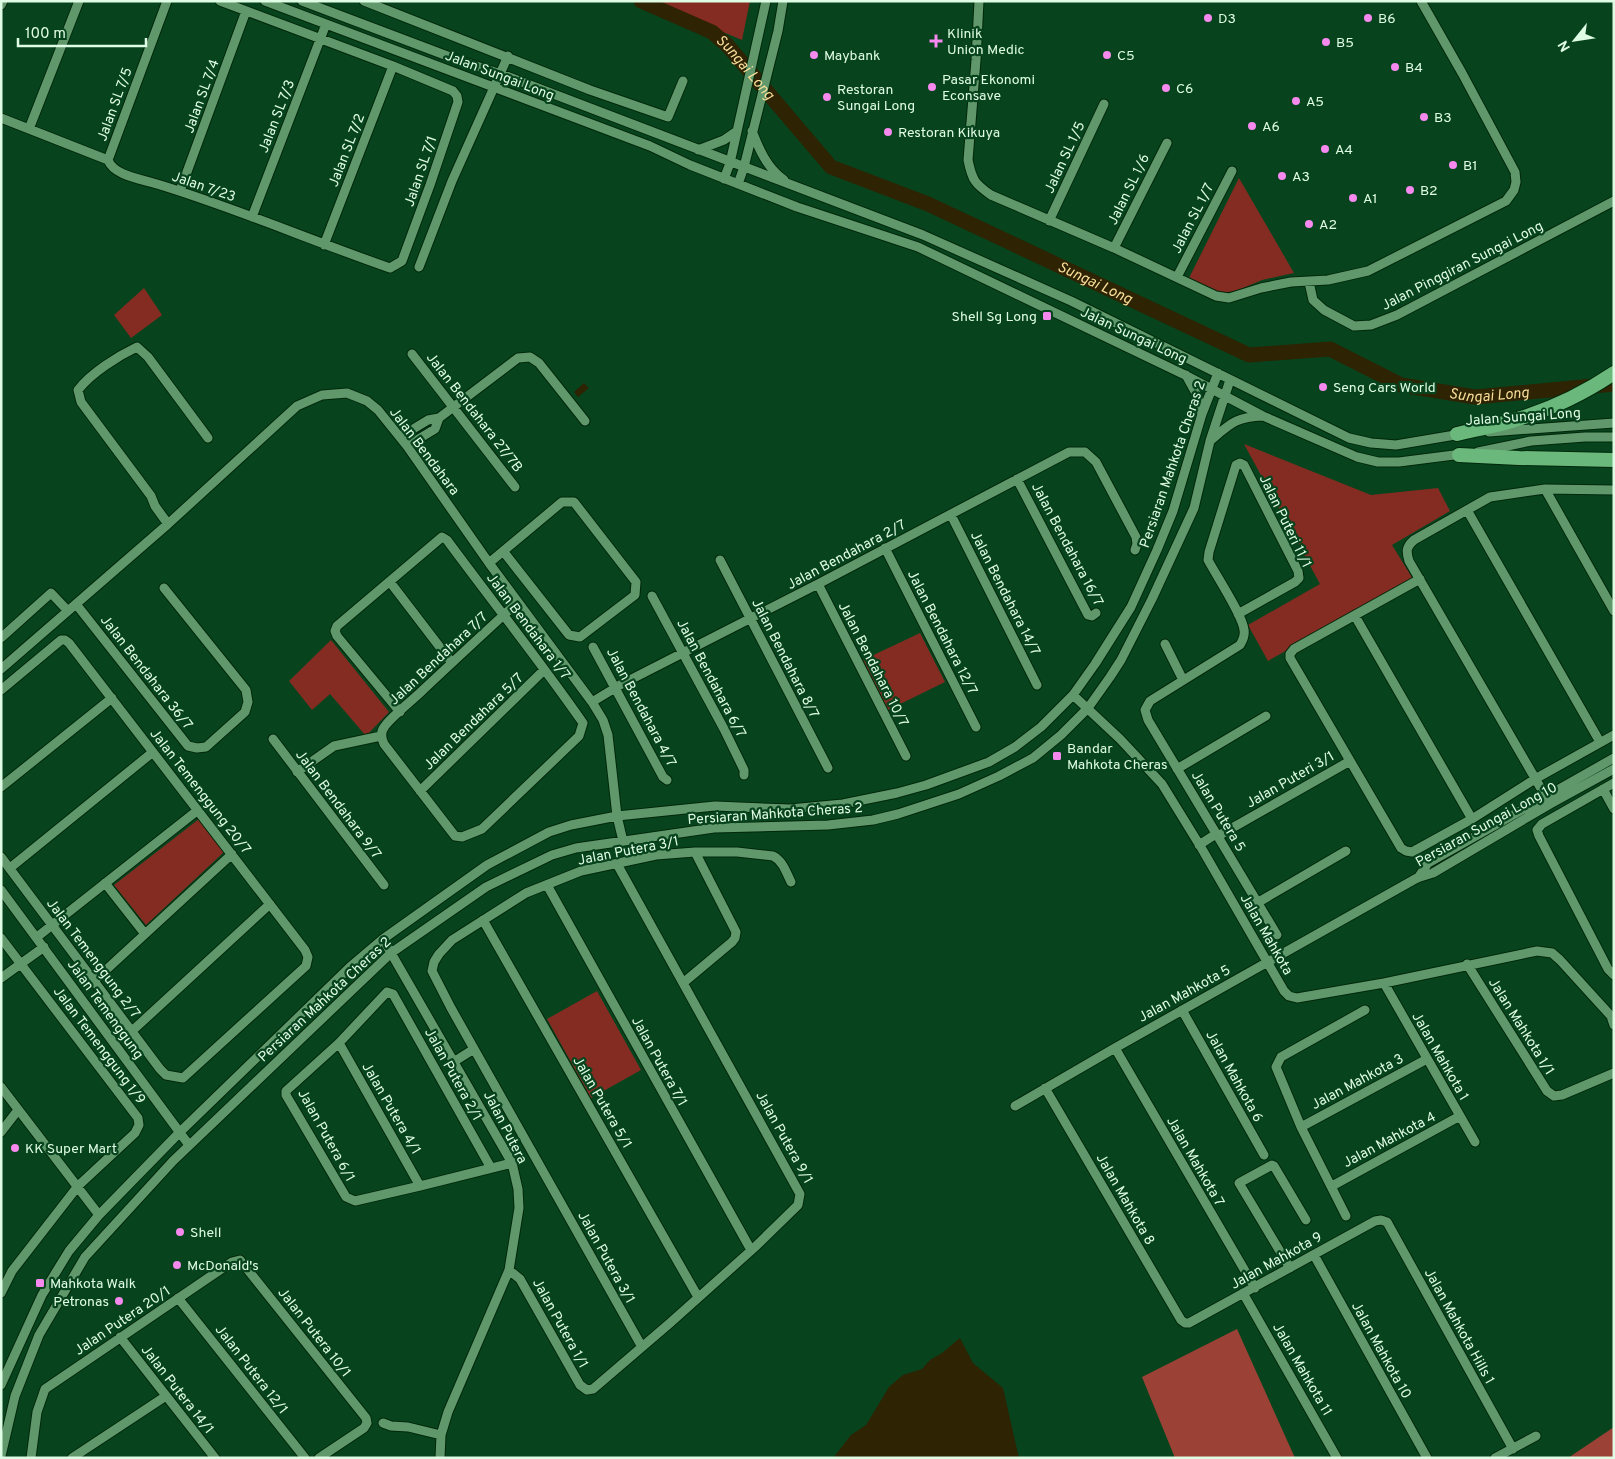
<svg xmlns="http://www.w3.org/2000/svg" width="1615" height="1459" font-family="Overpass,sans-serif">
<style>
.green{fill:#842c22}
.forest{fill:#9c4135}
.water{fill:#2e2303}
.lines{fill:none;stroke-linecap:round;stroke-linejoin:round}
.river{stroke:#2e2303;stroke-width:15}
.minor-casing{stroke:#00280b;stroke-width:11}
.highway-casing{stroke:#00280b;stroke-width:16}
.minor{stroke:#60986b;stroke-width:9}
.highway{stroke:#6ab87b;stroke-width:14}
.poi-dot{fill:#f589ee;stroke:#07441d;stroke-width:2}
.labels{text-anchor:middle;stroke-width:4.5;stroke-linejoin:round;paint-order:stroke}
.poi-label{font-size:14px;fill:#dffce4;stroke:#07441d;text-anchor:start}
.street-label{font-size:14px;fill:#dffce4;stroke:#07441d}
.water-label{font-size:15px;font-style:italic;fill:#f9de99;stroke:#07441d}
</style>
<rect width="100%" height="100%" fill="#07441d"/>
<path class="green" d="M649 1H750L742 40Z
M1239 178 1294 273 1262 280 1236 291 1218 293 1189 278Z
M144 288 162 315 131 338 114 315Z
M1244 444 1371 495 1438 488 1450 511 1392 545 1413 579 1268 661 1248 625 1320 584Z
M920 633 945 682 888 710 863 660Z
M331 640 389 712 366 736 330 694 312 710 289 681Z
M199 819 224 852 146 925 114 885Z
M597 991 641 1070 591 1098 547 1019Z"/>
<path class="forest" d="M1237 1329 1295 1458H1175L1142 1377Z
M1614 1427V1458H1568Z"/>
<path class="water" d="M584 383 589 388 578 397 574 392Z
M960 1338 973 1363 1003 1388 1019 1458H833L851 1435 866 1425 889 1387 903 1375 922 1369 930 1360 942 1353Z"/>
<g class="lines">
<path class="river" id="s1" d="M641 1 712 32 728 46 831 167 928 204 1249 355 1330 349 1401 385 1475 397 1614 384"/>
<g class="minor-casing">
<path id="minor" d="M265 1 650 146 690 165 797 207 918 247 1185 375 1263 416 1357 457 1378 462H1399L1462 454
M302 1 458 60 501 74 923 235 1071 301 1349 438 1371 443 1396 445 1461 434
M364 1 590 90 668 117 683 81
M979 1 976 60 968 160C972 180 975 184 991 195L1114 248 1216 296 1229 298 1261 288 1291 282 1328 280 1368 271 1506 201 1514 190 1516 182 1515 172 1462 73 1421 1
M1 5 3 1
M1 118 108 160C114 176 142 179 157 184 236 208 312 241 390 268L402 261 430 185 458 102 457 96 453 91 393 66 220 1
M29 129 79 1
M752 131C759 149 767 168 784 180
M698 150 724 140 737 131
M108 160 167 1
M724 179 730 163 766 1
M738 184 744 167 778 31 783 1
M180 191 246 11
M252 217 326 24
M1049 221 1104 104
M324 245 393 66
M1114 248 1167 143
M419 267 452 181 508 56
M1177 277 1232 171
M1309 282 1313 300 1324 310 1354 326 1371 325 1397 315 1614 201
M412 354 515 487
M1186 375 1197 395 1202 414
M1489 432 1614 423
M400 437 428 420 439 418 518 358 530 357 539 363 585 421
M1211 440C1231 423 1236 417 1263 416
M407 446 435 429 439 418
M1478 452 1531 441 1585 437H1614
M1017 479 1088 615 1092 616 1096 613
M1545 489 1614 611
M1467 510 1600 742
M951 515 1037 685
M168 524 155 506 151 496 81 402 78 390C91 373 118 356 137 347L148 357 208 438
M885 548 976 727
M720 560 828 768
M489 563 562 502H574L636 582 635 595 580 637 569 635 503 551
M1420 579 1294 649 1290 654V658L1401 848 1406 851 1412 852 1472 819 1535 779 1614 735
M390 582 452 663
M818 584 906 756
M652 596 724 729 744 770V775
M76 604 188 746 197 748 206 747 245 712 248 702 246 690 164 588
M1238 614 1295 582 1299 578 1298 571 1244 465 1240 463 1236 465 1209 552 1208 560C1216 575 1243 616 1244 630 1245 635 1243 640 1240 645L1150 701 1145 710 1148 720 1277 935
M1355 616 1472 819
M1 638 51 593 68 611
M1165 644 1183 680
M593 647 663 777 667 780
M1 669 168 524 297 406 322 395 347 393 367 401 378 410 407 446 489 563 592 702 603 720 608 735 617 816 623 841
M1 690 61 640H65L69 643 305 950 308 957 306 966 183 1078 166 1075 160 1069 1 857
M1073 695 1120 739 1162 784 1202 849 1284 991 1289 996 1297 998 1384 983 1537 951 1552 953 1560 960 1611 1016 1614 1025
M592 702 620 685 818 584 1069 452H1085L1096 462 1136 537 1137 544 1135 550
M400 712 337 636 335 631 337 626 442 537 447 540C492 601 540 661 583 723L579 736 482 829 462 837 455 836 384 744C381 738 380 732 385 726 392 716 414 699 424 689 455 660 486 631 518 602
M273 739 384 885
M1177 769 1266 716
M297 772 334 746 381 736
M1614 783 1542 824 1537 830 1539 836 1608 969 1614 975
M1 787 112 698
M1603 789 1614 809
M420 791 544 670
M1550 804 1409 561C1406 551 1406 547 1414 540L1490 497 1545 489 1614 490
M1218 836 1350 761
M1199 845 1216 834
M10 868 153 752
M1418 878 1428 863 1614 758
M105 883 145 934
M547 885 751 1250
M1 890 189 1145
M1257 903 1346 851
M483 920 698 1297
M37 937 198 810
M1 938 138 1118 139 1125 135 1133 78 1186 12 1271 1 1293
M383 939 512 1163 518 1189 519 1208 509 1270 448 1412 441 1435 440 1458
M1467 964 1547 1091 1554 1096 1562 1095 1614 1073
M1 978 44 947
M94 981 232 854
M683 983 732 942 735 938 736 932 695 852
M1384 983 1475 1142
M1182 1010 1264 1155
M132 1031 270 904
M339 1043 420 1186
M1115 1048 1255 1288
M455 1061 474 1049
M1 1087 99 1215
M1045 1088 1181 1320 1185 1323H1189L1375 1221 1381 1220 1387 1222 1513 1449
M1015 1106 1115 1048 1417 878 1433 873 1550 804 1614 769
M1301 1127 1427 1059
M1 1132 18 1110
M491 1168 393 994 387 992 339 1043 286 1091V1095L346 1197 355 1201 420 1186 512 1163
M1332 1186 1460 1116
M1346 1216 1301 1127 1276 1067 1281 1057 1365 1010
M1314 1255 1427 1458
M1290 1268 1239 1183 1272 1165 1274 1166 1306 1220
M509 1270 520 1279 580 1385 587 1390 593 1389 670 1323 755 1247 798 1205 800 1194 617 864
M1243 1293 1337 1458
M178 1298 305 1458
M120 1337 215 1458
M642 1347 451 1008 432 971 434 962 439 954 452 940 526 893 581 871 656 855 695 852H737L773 856C783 861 786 872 791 882
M1 1385 42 1295 69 1251 99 1215 180 1132 350 967 383 939 487 865 549 832 571 825 617 816 715 806 790 809 843 804 897 793 926 785 989 762 1015 747 1041 727 1073 695 1095 664 1131 607 1157 550 1173 511 1202 414 1218 373
M383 1423 391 1426 408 1427 441 1435
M1 1456 15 1396 39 1335 85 1257 173 1161 391 953 486 887 552 855 576 848 714 828 828 825 873 820 898 814 959 794 999 776 1033 758 1061 735 1088 708 1110 677 1121 660 1152 599 1194 508 1210 441 1230 380
M31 1458 37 1412 45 1389 211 1276 232 1262 240 1260 366 1418 367 1423
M72 1458 166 1396
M319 1458 364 1428 367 1423
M1495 1458 1536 1436"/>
</g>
<g class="highway-casing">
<path id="highway" d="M1457 434C1478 429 1500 425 1521 418 1553 408 1586 392 1614 373
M1459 455 1519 458 1614 460"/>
</g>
<use href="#minor" class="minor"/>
<use href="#highway" class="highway"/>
</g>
<g class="poi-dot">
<circle cx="1208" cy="18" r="5"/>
<circle cx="1368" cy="18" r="5"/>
<path d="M933.5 33.5h5v5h5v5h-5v5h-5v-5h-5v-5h5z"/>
<circle cx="1326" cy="42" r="5"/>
<circle cx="814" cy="55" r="5"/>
<circle cx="1107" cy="55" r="5"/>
<circle cx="1395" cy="67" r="5"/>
<circle cx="932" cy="87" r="5"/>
<circle cx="1166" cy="88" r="5"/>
<circle cx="827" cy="97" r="5"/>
<circle cx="1296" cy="101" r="5"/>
<circle cx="1424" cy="117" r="5"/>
<circle cx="1252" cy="126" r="5"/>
<circle cx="888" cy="132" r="5"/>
<circle cx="1325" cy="149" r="5"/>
<circle cx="1453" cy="165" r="5"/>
<circle cx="1282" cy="176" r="5"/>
<circle cx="1410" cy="190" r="5"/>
<circle cx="1353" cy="198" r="5"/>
<circle cx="1309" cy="224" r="5"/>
<rect x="1042" y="311" width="10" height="10" rx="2.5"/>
<circle cx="1323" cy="387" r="5"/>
<rect x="1052" y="751" width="10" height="10" rx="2.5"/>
<circle cx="15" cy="1148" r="5"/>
<circle cx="180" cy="1232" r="5"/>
<circle cx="177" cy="1265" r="5"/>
<rect x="35" y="1278" width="10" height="10" rx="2.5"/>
<circle cx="119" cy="1301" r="5"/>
</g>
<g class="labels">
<g class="poi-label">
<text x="1218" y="23">D3</text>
<text x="1378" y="23">B6</text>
<text x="947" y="38">Klinik<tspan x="947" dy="16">Union Medic</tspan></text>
<text x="1336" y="47">B5</text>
<text x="824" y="60">Maybank</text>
<text x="1117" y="60">C5</text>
<text x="1405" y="72">B4</text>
<text x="942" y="84">Pasar Ekonomi<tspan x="942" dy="16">Econsave</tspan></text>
<text x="1176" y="93">C6</text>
<text x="837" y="94">Restoran<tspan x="837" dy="16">Sungai Long</tspan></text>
<text x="1306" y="106">A5</text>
<text x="1434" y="122">B3</text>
<text x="1262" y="131">A6</text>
<text x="898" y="137">Restoran Kikuya</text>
<text x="1335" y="154">A4</text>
<text x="1463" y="170">B1</text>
<text x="1292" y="181">A3</text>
<text x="1420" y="195">B2</text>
<text x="1363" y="203">A1</text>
<text x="1319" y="229">A2</text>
<text x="1037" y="321" text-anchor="end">Shell Sg Long</text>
<text x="1333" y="392">Seng Cars World</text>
<text x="1067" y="753">Bandar<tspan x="1067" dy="16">Mahkota Cheras</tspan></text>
<text x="25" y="1153">KK Super Mart</text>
<text x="190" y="1237">Shell</text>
<text x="187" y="1270">McDonald's</text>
<text x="50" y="1288">Mahkota Walk</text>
<text x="109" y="1306" text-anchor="end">Petronas</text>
</g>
<g class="street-label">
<text transform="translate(500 75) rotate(21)" y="5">Jalan Sungai Long</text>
<text transform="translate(201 96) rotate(-70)" y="5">Jalan SL 7/4</text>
<text transform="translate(114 104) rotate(-70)" y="5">Jalan SL 7/5</text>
<text transform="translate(276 116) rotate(-69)" y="5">Jalan SL 7/3</text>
<text transform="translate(346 150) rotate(-69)" y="5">Jalan SL 7/2</text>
<text transform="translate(1064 157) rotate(-65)" y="5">Jalan SL 1/5</text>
<text transform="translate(420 171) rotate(-71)" y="5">Jalan SL 7/1</text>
<text transform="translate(204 186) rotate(19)" y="5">Jalan 7/23</text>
<text transform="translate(1128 189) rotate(-64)" y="5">Jalan SL 1/6</text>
<text transform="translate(1192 218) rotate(-63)" y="5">Jalan SL 1/7</text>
<text transform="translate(1462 265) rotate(-27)" y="5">Jalan Pinggiran Sungai Long</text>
<text transform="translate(1134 335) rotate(25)" y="5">Jalan Sungai Long</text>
<text transform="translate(475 412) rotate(52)" y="5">Jalan Bendahara 27/7B</text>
<text transform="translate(1523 416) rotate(-4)" y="5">Jalan Sungai Long</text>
<text transform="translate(425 451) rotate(53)" y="5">Jalan Bendahara</text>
<text transform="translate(1172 464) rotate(-71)" y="5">Persiaran Mahkota Cheras 2</text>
<text transform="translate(1286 521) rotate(64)" y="5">Jalan Puteri 11/1</text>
<text transform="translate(1068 544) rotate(62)" y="5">Jalan Bendahara 16/7</text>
<text transform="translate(846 554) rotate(-28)" y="5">Jalan Bendahara 2/7</text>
<text transform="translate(1006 593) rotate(63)" y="5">Jalan Bendahara 14/7</text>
<text transform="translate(529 626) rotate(53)" y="5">Jalan Bendahara 1/7</text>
<text transform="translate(943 632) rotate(63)" y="5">Jalan Bendahara 12/7</text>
<text transform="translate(438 658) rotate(-43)" y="5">Jalan Bendahara 7/7</text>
<text transform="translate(786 658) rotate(63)" y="5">Jalan Bendahara 8/7</text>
<text transform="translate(874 664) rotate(63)" y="5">Jalan Bendahara 10/7</text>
<text transform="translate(147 672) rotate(52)" y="5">Jalan Bendahara 36/7</text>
<text transform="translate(712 678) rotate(62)" y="5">Jalan Bendahara 6/7</text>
<text transform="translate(642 707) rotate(62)" y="5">Jalan Bendahara 4/7</text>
<text transform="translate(473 721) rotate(-44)" y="5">Jalan Bendahara 5/7</text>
<text transform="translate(1290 779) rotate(-30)" y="5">Jalan Puteri 3/1</text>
<text transform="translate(201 791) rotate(52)" y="5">Jalan Temenggung 20/7</text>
<text transform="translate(339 804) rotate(53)" y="5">Jalan Bendahara 9/7</text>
<text transform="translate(1219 811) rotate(59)" y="5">Jalan Putera 5</text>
<text transform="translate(775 813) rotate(-4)" y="5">Persiaran Mahkota Cheras 2</text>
<text transform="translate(1486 824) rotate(-29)" y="5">Persiaran Sungai Long 10</text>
<text transform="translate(628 850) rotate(-11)" y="5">Jalan Putera 3/1</text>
<text transform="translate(1267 934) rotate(60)" y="5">Jalan Mahkota</text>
<text transform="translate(94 958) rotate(53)" y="5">Jalan Temenggung 2/7</text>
<text transform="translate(1184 993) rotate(-29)" y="5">Jalan Mahkota 5</text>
<text transform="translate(324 999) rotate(-43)" y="5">Persiaran Mahkota Cheras 2</text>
<text transform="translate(106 1009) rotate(54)" y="5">Jalan Temenggung</text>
<text transform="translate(1522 1026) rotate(58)" y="5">Jalan Mahkota 1/1</text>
<text transform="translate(100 1045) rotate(53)" y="5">Jalan Temenggung 1/9</text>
<text transform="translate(1441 1056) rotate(60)" y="5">Jalan Mahkota 1</text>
<text transform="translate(660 1061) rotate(61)" y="5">Jalan Putera 7/1</text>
<text transform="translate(454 1074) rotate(61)" y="5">Jalan Putera 2/1</text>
<text transform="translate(1235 1076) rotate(61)" y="5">Jalan Mahkota 6</text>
<text transform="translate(1357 1081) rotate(-28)" y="5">Jalan Mahkota 3</text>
<text transform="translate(603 1102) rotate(60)" y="5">Jalan Putera 5/1</text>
<text transform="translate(392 1108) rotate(60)" y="5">Jalan Putera 4/1</text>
<text transform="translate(506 1127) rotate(63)" y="5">Jalan Putera</text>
<text transform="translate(327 1135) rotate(61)" y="5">Jalan Putera 6/1</text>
<text transform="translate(785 1137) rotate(61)" y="5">Jalan Putera 9/1</text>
<text transform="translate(1389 1139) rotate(-28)" y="5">Jalan Mahkota 4</text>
<text transform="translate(1196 1161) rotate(60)" y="5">Jalan Mahkota 7</text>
<text transform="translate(1126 1199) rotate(60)" y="5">Jalan Mahkota 8</text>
<text transform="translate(607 1257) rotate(61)" y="5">Jalan Putera 3/1</text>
<text transform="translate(1276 1260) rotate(-29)" y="5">Jalan Mahkota 9</text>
<text transform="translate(122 1320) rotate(-34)" y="5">Jalan Putera 20/1</text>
<text transform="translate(561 1323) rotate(61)" y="5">Jalan Putera 1/1</text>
<text transform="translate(1460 1326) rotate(61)" y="5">Jalan Mahkota Hills 1</text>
<text transform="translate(315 1332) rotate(52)" y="5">Jalan Putera 10/1</text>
<text transform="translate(1382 1350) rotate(61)" y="5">Jalan Mahkota 10</text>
<text transform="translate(252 1369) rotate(52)" y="5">Jalan Putera 12/1</text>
<text transform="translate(1303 1369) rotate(60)" y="5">Jalan Mahkota 11</text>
<text transform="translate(178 1389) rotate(52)" y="5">Jalan Putera 14/1</text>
</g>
<g class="water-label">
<text dy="5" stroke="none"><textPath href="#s1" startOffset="126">Sungai Long</textPath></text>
<text dy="5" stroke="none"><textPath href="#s1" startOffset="546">Sungai Long</textPath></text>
<text dy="5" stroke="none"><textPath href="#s1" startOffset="966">Sungai Long</textPath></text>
</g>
</g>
<rect width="1615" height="1459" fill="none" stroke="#dffce4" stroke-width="5"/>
<g transform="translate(1575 40) rotate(240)" stroke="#07441d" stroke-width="4" paint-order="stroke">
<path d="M0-4L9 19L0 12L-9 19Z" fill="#dffce4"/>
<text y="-8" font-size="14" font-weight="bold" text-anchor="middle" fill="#dffce4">N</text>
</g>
<path d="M18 38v8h128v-8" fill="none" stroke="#dffce4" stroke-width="2.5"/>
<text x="25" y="38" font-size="15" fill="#dffce4" stroke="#07441d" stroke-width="4" paint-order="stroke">100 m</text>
</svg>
